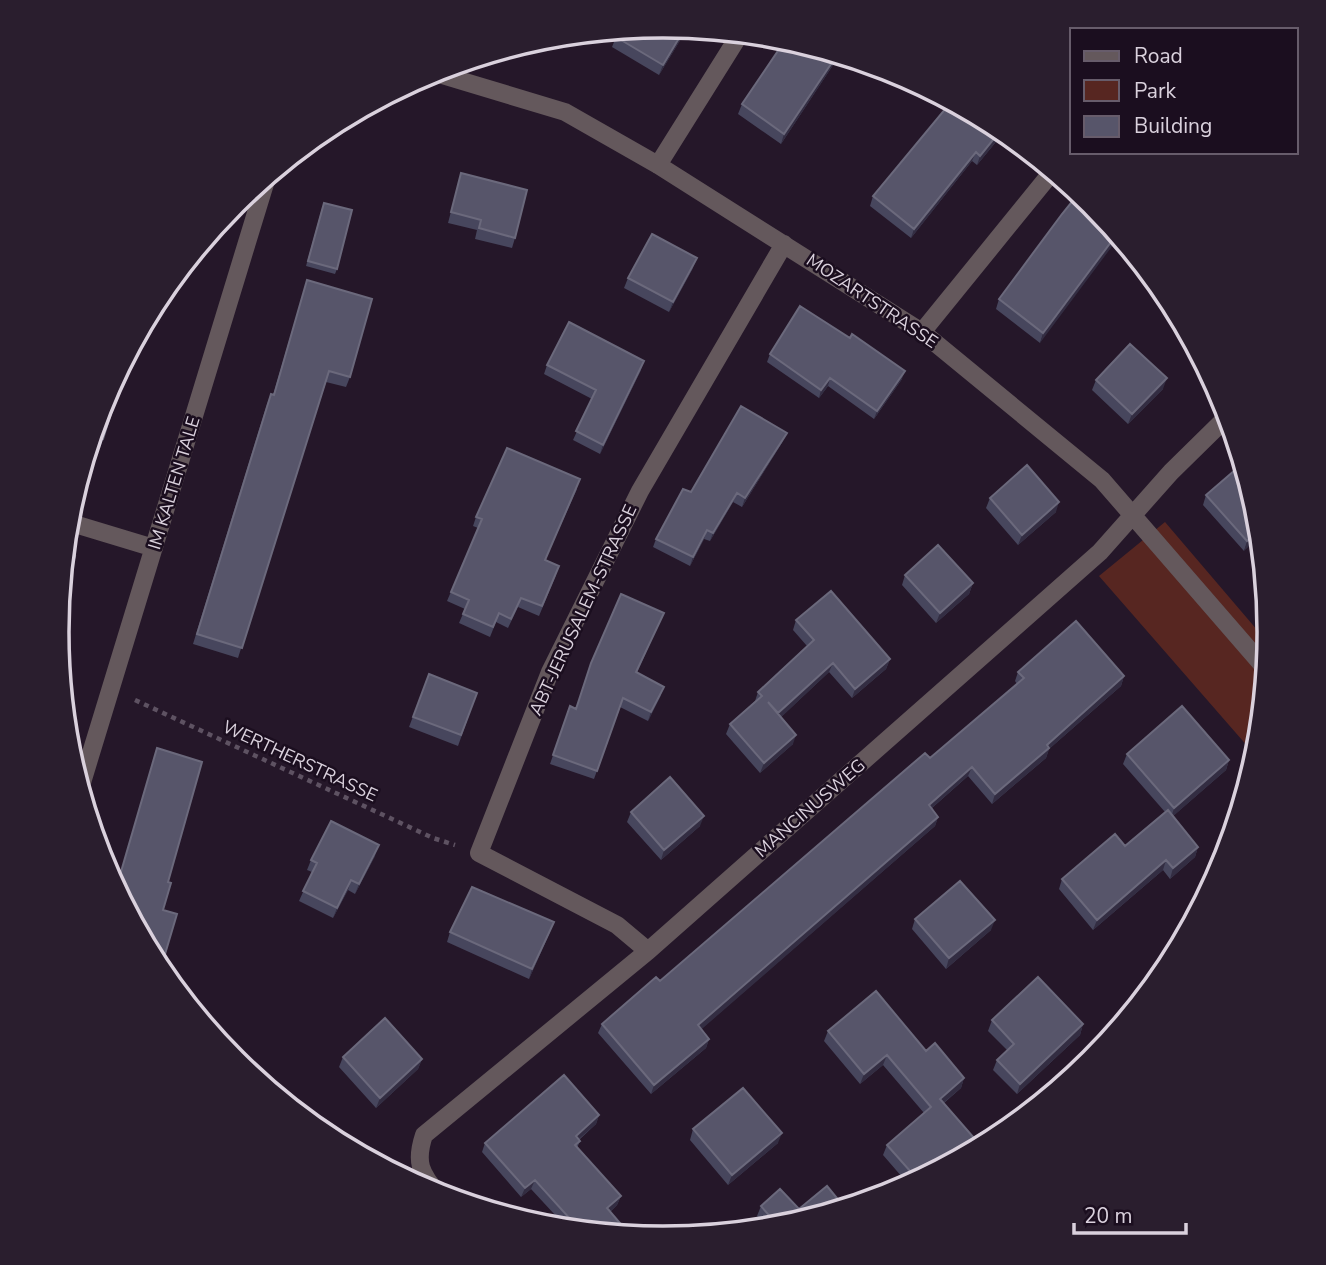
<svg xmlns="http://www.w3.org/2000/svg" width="1326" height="1265" font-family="'Nunito Sans',sans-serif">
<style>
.green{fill:#572621}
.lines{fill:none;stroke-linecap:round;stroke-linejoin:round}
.path{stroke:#5e5262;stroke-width:4.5;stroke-dasharray:5 5;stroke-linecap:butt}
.minor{stroke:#64585c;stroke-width:18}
.wall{fill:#47465d}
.shaded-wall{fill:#332d42}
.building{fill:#57556a;stroke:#6b697c;stroke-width:2}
.labels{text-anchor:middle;stroke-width:5;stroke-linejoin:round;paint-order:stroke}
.street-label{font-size:18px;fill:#dad1dd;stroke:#1b0e1f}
.rim{fill:none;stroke:#dad1dd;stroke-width:3.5}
</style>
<rect width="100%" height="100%" fill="#251729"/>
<path class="green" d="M1165 522 1258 631 1268 623 1256 756 1099 576Z"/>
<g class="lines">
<path class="path" d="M135 700 433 838 455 845"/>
<path class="minor" d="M432 72 565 112 658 165 922 332 1102 480 1266 669
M658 165 740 34
M922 332 1052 172
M68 522 154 548
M80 789 267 177
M648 951 617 925 479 853 550 672 640 491 784 244
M439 1195C420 1173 415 1162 424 1135L648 951 1100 552 1171 472 1228 416"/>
</g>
<path class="wall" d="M687 29 659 75 612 47 616 37Z
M561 36 557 48H545L529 43 545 38Z
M786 39 839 56 781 144 738 114 742 104Z
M1000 129 1004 132 977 165 972 161 911 238 870 206 873 196Z
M461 173 515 238 512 248 475 239 477 230 448 223 458 184Z
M1092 204 1040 343 996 309 999 299Z
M322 208 337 269 335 274 306 266Z
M693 268 669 312 624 288 628 278Z
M307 280 350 377 346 387 326 382 238 658 193 644 267 404 271 394 273 395Z
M1171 302 1191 340 1165 314 1169 304Z
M850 338 902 379 874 419 828 386 819 398 767 362 770 354Z
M547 365 641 370 600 454 573 440 592 399 544 374Z
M1096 380 1163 389 1128 424 1092 390Z
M103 400V439L100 448 89 445Z
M783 441 742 507 733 502 710 541 704 539 690 566 653 547 656 539 691 492Z
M577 489 545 560 556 575 539 616 518 607 508 628 496 622 490 637 459 623 465 609 447 601 478 528 473 526 476 517Z
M1206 495 1258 515 1244 551 1203 505Z
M990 498 1056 512 1018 545 986 508Z
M905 575 973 583 969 594 936 623 902 585Z
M796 620 890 659 886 669 852 698 829 672 781 717 793 744 760 773 726 734 730 724 755 701 758 692 807 646 793 630Z
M660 621 637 673 661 695 648 721 620 707 594 779 550 764 570 706 576 709Z
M1018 672 1124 676 1121 686 1049 749 1046 758 992 804 968 776 932 808 938 817 935 826 701 1029 709 1039 706 1048 651 1094 598 1033 602 1024 660 981 930 758 1017 684 1015 681Z
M429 674 477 693 458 746 409 727Z
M157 748 168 882 163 910 120 877Z
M1127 754 1229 760 1226 770 1173 816 1198 847 1195 857 1170 879 1163 870 1093 930 1059 889 1062 879 1125 846 1165 812 1123 764Z
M631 812 700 826 661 860 627 822Z
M375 856 355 894 348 890 333 918 299 901 312 872 307 870 311 860Z
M915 919 991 930 946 969 912 929Z
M450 932H550L529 979 447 942Z
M992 1020 1083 1024 1080 1035 1017 1094 993 1070 997 1060 1007 1050 988 1031Z
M828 1031 926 1051 964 1078 961 1088 944 1103 981 1146 909 1185 883 1155 887 1145 924 1113 883 1065 860 1084 824 1041Z
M343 1057 422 1059 418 1069 376 1108 339 1067Z
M599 1115 596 1124 579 1140 580 1141 577 1148 621 1196 617 1205 610 1212 631 1236 568 1229 531 1189 521 1197 482 1152 485 1143Z
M693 1129 778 1143 728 1185 690 1140Z
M761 1206 799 1209 781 1227 768 1228 757 1216Z"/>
<path class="shaded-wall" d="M685 28 687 29 659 75 663 65Z
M561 36 557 48H545L549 37Z
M837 55 839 56 781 144 784 134Z
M1001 130 1004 132 977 165 980 156Z
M976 152 972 161 911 238 914 229Z
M1117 234 1119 237 1040 343 1043 333Z
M697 258 693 268 669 312 673 302Z
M644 361 641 370 600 454 603 445Z
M905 371 902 379 874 419 877 411Z
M830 378 828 386 819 398 821 390Z
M1167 378 1163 389 1128 424 1132 414Z
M787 433 783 441 742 507 745 498Z
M737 493 733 502 710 541 713 533Z
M1059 502 1056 512 1018 545 1022 535Z
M707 530 704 539 690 566 693 557Z
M1259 530 1260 536 1244 551 1247 541Z
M973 583 969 594 936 623 940 613Z
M890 659 886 669 852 698 855 689Z
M833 663 829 672 775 723 778 713Z
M1124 676 1121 686 1049 749 1046 758 992 804 995 794 1047 745Z
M664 687 661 695 648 721 651 712Z
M796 735 793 744 760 773 764 763Z
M1229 760 1226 770 1171 818 1174 808Z
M972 767 968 776 925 814 929 805Z
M704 816 700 826 661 860 664 850Z
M938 817 935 826 695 1035 698 1025Z
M379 845 375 856 355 894 359 884Z
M1198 847 1195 857 1170 879 1173 868Z
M1166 860 1163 870 1093 930 1097 920Z
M351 880 348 890 333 918 337 908Z
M995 920 991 930 946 969 949 958Z
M554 922 550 932 529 979 532 969Z
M1083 1024 1080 1035 1017 1094 1020 1084Z
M709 1039 706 1048 651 1094 654 1085Z
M887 1055 883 1065 860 1084 864 1074Z
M422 1059 418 1069 376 1108 380 1098Z
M964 1078 961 1088 936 1109 940 1099Z
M599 1115 596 1124 572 1145 576 1136Z
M782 1133 778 1143 728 1185 732 1175Z
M535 1180 531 1189 521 1197 525 1188Z
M621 1196 617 1205 604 1217 607 1208Z"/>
<path class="building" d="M663 26 685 28 663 65 616 37 620 31Z
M786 39 837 55 784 134 742 104Z
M951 102 1001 130 980 156 976 152 914 229 873 196Z
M461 173 527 190 515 238 479 228 481 220 451 212Z
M1079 193 1092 204 1117 234 1043 333 999 299 1062 214Z
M324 203 352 210 337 269 308 261Z
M652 234 697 258 673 302 628 278Z
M307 280 372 299 350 377 329 371 242 648 197 634 271 394 274 395Z
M800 306 850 338 852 334 905 371 877 411 830 378 821 390 770 354Z
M569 322 644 361 603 445 576 431 596 390 547 365Z
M1130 344 1167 378 1132 414 1096 380Z
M132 346 103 439 92 435 103 400Z
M741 406 787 433 745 498 737 493 713 533 707 530 693 557 656 539 683 489 691 492Z
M507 448 580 479 545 560 559 566 542 606 521 598 511 619 499 613 493 627 463 614 469 600 451 592 482 519 476 517Z
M1242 464 1258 515 1259 530 1247 541 1206 495Z
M1027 465 1059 502 1022 535 990 498Z
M938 545 973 583 940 613 905 575Z
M65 553 75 556 59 610Z
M831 591 890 659 855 689 833 663 778 713 768 702 796 735 764 763 730 724 762 696 758 692 814 640 796 620Z
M621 594 664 613 636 672 664 687 651 712 623 698 597 771 553 755 570 706 576 709 591 663Z
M1076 621 1124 676 1047 745 1049 748 995 794 972 767 929 805 938 817 698 1025 709 1039 654 1085 602 1024 656 977 660 981 925 753 930 758 1024 678 1018 672Z
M429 674 477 693 461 735 413 717Z
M1182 706 1229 760 1174 808 1127 754Z
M157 748 202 762 168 882 171 883 163 910 177 914 160 971 116 889Z
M670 777 704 816 664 850 631 812Z
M1168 810 1198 847 1173 868 1166 860 1097 920 1062 879 1115 834 1125 846Z
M331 821 379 845 359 884 351 880 337 908 303 891 317 863 311 860Z
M960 881 995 920 949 958 915 919Z
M472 887 554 922 532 969 450 932Z
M1038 977 1083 1024 1020 1084 997 1060 1014 1044 992 1020Z
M876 991 926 1051 935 1043 964 1078 940 1099 981 1146 918 1180 887 1145 931 1107 887 1055 864 1074 828 1031Z
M385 1018 422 1059 380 1098 343 1057Z
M235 1062 262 1072 259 1081Z
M564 1075 599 1115 576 1136 580 1141 575 1145 621 1196 607 1208 631 1236 581 1231 535 1180 525 1188 485 1143Z
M743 1088 782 1133 732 1175 693 1129Z
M827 1186 845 1208 779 1227 761 1206 780 1189 799 1209Z"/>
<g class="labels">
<g class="street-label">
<text transform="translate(872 301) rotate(34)" y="6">MOZARTSTRASSE</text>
<text transform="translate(174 483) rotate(-73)" y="6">IM KALTEN TALE</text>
<text transform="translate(583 610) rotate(-65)" y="6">ABT-JERUSALEM-STRASSE</text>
<text transform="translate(300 761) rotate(25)" y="6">WERTHERSTRASSE</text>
<text transform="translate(810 808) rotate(-41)" y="6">MANCINUSWEG</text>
</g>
</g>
<path d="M0 0H1326V1265H0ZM69 632a594 594 0 1 1 1188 0a594 594 0 1 1-1188 0Z" fill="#2a1e2e" fill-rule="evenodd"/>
<path class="rim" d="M69 632a594 594 0 1 1 1188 0a594 594 0 1 1-1188 0Z"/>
<rect x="1070" y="28" width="228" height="126" fill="#1b0e1f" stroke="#675c6b" stroke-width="2"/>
<rect x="1084" y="51" width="35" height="10" fill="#64585c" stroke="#675c6b" stroke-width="2"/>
<text x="1134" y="63" font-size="21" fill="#dad1dd">Road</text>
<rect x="1084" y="80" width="35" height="21" fill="#572621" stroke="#675c6b" stroke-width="2"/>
<text x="1134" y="98" font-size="21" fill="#dad1dd">Park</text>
<rect x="1084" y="116" width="35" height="21" fill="#57556a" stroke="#675c6b" stroke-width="2"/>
<text x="1134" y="133" font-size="21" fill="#dad1dd">Building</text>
<path d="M1074 1223v10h112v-10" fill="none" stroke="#dad1dd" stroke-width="3.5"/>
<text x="1084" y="1223" font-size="21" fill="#dad1dd" stroke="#1b0e1f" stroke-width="5" paint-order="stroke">20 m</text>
</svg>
